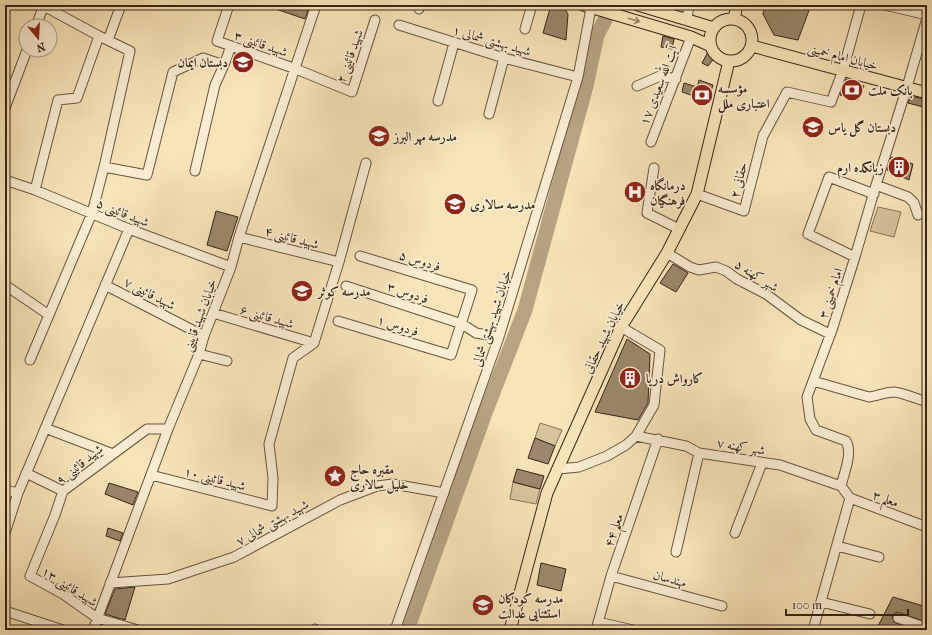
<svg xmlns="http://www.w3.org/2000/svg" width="932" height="635" font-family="'IM FELL French Canon',Amiri,serif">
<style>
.green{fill:#d7c49d;stroke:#86745a}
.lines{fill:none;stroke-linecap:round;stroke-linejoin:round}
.river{stroke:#b6a382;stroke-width:15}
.building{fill:#9b886b;stroke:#362516}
.minor-casing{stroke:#66553f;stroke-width:11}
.major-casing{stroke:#362516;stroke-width:13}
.minor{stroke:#faedd2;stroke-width:9}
.major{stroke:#f8e4b9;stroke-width:11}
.oneway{stroke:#978468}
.labels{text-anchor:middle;stroke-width:3.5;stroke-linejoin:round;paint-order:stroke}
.street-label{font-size:13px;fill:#362516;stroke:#faedd2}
.poi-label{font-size:13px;font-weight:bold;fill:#362516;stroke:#faedd2;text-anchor:start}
</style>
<rect width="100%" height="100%" fill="#f8e4b9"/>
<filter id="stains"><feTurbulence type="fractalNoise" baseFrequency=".005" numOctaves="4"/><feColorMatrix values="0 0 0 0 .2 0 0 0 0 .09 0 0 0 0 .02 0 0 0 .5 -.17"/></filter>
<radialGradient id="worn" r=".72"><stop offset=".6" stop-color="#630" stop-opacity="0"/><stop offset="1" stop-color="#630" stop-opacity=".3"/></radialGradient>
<path class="green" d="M878 207 901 212 894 237 870 231Z
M540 423 562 430 555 446 535 438Z
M513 482 540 489 536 504 510 499Z"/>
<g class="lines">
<path class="river" d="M407 630 485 413 525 310 586 86 597 35 605 20"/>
</g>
<path class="building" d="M267 5H310L305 19 267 6Z
M551 5H560L563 6 568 14 566 40 543 33Z
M765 5H811L798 40 774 35 763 14Z
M663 36 674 39 672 49 661 47Z
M708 52 713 53 716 56 708 66 702 63Z
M846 79 864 86 858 100 840 95Z
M699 80 713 85 708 101 682 92 684 83 697 87Z
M911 96 927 100V108L908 103Z
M891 157 913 164 909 180 887 170Z
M216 211 238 217 227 251 207 245Z
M673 264 688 273 676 292 660 283Z
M627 339 650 354 648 403 638 420 595 412Z
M535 438 555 446 548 464 528 458Z
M517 469 544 476 540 489 513 482Z
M109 483 138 492 133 505 105 494Z
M108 528 123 533 120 541 106 536Z
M541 563 566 569 561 591 537 585Z
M135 587 125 620 105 614 115 589Z
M893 597 927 607V622L897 612 892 616 894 622 914 630H876Z"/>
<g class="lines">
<g class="minor-casing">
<path id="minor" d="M229 5 217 41 296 69 352 92 375 20
M885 5 927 15
M419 9 420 5
M687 19 689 5
M399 25 504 58 578 77
M36 26 44 5
M525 29 532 5
M108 40 121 5
M637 86 660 76 676 79
M438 101 454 43
M5 108 27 50
M489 114 504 58
M651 142 691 37
M104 167 147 175 173 72 203 58 224 65 231 46
M654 168 647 213 679 229
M195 171 215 85 224 65
M5 180 35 190 129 229 231 267
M876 185 908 197 914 203 918 215
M35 190 58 100 77 98 99 36
M697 194 744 211 763 136 787 92 831 102 843 70 861 5
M239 237 339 262
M667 253 690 267 699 270 716 267 726 271 737 279 766 294 801 320 830 334
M855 257 808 234 829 177 874 194
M5 285 49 315
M105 285 204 336
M346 286 462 324 476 333 499 337
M213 313 314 343
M338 321 451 355 472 290 360 256
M199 354 227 361
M30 360 92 213 104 167 130 51 99 36 42 5
M813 381 869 397C877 396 885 392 894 392 904 393 917 399 927 402
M45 428 113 454
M636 436 686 446 699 453 780 465 841 486
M558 469 579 467 607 456 626 445 636 436 654 405 660 350 621 327
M26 473 63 491
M151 475 272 506 273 478 269 444 293 358 314 343 339 262 366 163
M841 486C844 473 853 453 846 441L816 430 810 419 807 397 832 330 855 257 876 185 907 87 927 18
M841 486 850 498 927 527
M5 490 18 493 5 533
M18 493 129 229
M735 533 762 463
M837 546 879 557
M676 552 699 453
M611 576 722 606
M110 583 168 579 234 557 340 500 377 486 393 484 444 493
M821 602 870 614
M5 611 63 630
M898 618 927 628
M598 622 633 630
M93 630 168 429 199 354 204 336 231 267 239 237 316 5
M138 630 97 618 63 594 30 576 55 515 63 491 147 429H168
M314 630 315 629 317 630
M395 630 499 337 578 77 591 8
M596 630 611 576 658 439
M813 630 850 498"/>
</g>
<g class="major-casing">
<path id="major" d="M583 5 691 37 711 46
M638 5 714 28
M734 19 737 5
M710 40a21 21 0 1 1 42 0a21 21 0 1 1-42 0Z
M752 46 927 93
M510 630 547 493 621 327 667 253 697 194 729 61"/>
</g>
<use href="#minor" class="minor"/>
<use href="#major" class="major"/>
</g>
<defs><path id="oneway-shaft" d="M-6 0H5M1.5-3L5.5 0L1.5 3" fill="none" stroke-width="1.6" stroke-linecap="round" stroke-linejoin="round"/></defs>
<use class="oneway" href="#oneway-shaft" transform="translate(634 20) rotate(17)"/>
<defs>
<g id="school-disc" transform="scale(1.15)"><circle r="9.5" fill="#8f2418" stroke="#faedd2"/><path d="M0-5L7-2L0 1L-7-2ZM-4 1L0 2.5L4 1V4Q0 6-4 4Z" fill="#fff"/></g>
<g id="bank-disc" transform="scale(1.15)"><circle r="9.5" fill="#8f2418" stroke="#faedd2"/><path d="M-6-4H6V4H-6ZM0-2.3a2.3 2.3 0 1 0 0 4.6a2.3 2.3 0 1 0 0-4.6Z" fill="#fff"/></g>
<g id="building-disc" transform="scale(1.15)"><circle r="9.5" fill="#8f2418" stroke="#faedd2"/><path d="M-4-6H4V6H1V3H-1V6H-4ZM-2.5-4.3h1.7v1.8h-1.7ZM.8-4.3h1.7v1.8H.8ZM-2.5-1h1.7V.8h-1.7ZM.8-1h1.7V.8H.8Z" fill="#fff"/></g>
<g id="hospital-disc" transform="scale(1.15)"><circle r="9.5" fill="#8f2418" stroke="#faedd2"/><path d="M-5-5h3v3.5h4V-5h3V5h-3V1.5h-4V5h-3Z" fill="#fff"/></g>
<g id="sight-disc" transform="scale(1.15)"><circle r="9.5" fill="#8f2418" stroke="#faedd2"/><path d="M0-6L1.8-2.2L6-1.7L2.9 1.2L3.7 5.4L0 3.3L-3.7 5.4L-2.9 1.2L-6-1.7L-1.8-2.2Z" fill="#fff"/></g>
</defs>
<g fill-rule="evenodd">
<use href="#school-disc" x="243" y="62"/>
<use href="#bank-disc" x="852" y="90"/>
<use href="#bank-disc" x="702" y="95"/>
<use href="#school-disc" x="813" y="127"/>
<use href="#school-disc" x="379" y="136"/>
<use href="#building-disc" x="899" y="167"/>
<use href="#hospital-disc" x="635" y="192"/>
<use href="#school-disc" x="455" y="204"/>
<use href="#school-disc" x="302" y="291"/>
<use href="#building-disc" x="630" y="378"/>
<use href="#sight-disc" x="335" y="476"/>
<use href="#school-disc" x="483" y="605"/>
</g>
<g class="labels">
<g class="street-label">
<text transform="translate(492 40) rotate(16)" y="5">شهید بهشتی شمالی ۱</text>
<text transform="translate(261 43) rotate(19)" y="5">شهید قائینی ۳</text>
<text transform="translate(349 56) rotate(-70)" y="5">شهید قائینی ۲</text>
<text transform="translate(843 56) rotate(15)" y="5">خیابان امام خمینی</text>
<text transform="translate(658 85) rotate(-69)" y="5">آیت الله سعیدی ۱۷</text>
<text transform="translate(738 180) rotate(-76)" y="5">حقانی ۲</text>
<text transform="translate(123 212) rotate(22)" y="5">شهید قائینی ۵</text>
<text transform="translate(292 237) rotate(15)" y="5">شهید قائینی ۴</text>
<text transform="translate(420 260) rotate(17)" y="5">فردوس ۵</text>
<text transform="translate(757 275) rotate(32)" y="5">شهر کهنه ۵</text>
<text transform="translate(408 292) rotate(18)" y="5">فردوس ۳</text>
<text transform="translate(150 293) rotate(27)" y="5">شهید قائینی ۷</text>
<text transform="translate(830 293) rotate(-72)" y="5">امام خمینی ۳</text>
<text transform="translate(199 315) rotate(-70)" y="5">خیابان شهید قایینی</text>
<text transform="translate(267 316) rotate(16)" y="5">شهید قائینی ۶</text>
<text transform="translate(491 318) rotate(-72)" y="5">خیابان شهید بهشتی شمالی</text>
<text transform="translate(398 325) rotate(17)" y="5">فردوس ۱</text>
<text transform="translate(603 337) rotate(-64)" y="5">خیابان شهید حقانی</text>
<text transform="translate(741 446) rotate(9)" y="5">شهر کهنه ۷</text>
<text transform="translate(79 464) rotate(-39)" y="5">شهید قائینی ۹</text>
<text transform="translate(215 478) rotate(14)" y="5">شهید قائینی ۱۰</text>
<text transform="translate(886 498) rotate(20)" y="5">معلم ۳</text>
<text transform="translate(272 522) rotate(-29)" y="5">شهید بهشتی شمالی ۷</text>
<text transform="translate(613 530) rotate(-71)" y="5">معلم ۴۴</text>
<text transform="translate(670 578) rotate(15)" y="5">مهندسان</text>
<text transform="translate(70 586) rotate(32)" y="5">شهید قائینی ۱۳</text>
</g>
<g class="poi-label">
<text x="228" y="67" text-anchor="end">دبستان ایمان</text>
<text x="718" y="93">مؤسسه<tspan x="718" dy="15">اعتباری ملل</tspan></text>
<text x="868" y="95">بانک ملت</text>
<text x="828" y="132">دبستان گل یاس</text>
<text x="394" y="141">مدرسه مهر البرز</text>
<text x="884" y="172" text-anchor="end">زبانکده ارم</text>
<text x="650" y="190">درمانگاه<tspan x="650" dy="15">فرهنگیان</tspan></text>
<text x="470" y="209">مدرسه سالاری</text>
<text x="318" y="296">مدرسه کوثر</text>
<text x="646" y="383">کارواش دریا</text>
<text x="350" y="474">مقبره حاج<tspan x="350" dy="15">خلیل سالاری</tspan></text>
<text x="498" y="603">مدرسه کودکان<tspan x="498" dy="15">استثنایی عدالت</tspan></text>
</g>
</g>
<rect width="932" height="635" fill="none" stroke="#f8e4b9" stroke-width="20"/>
<rect x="6" y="6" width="920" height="623" fill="none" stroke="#362516" stroke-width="2"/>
<rect x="10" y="10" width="912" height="615" fill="none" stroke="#362516"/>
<g transform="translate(38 38) rotate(162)"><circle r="19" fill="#faedd2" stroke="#ac9d87"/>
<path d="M0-3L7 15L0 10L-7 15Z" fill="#8f2418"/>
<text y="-6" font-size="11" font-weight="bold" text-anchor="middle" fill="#362516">N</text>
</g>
<path d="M786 609v6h122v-6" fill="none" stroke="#362516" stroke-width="2"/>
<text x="792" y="609" font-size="12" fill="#362516" stroke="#faedd2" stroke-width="3" paint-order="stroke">100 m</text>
<rect width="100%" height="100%" filter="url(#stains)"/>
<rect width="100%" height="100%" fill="url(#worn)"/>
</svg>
